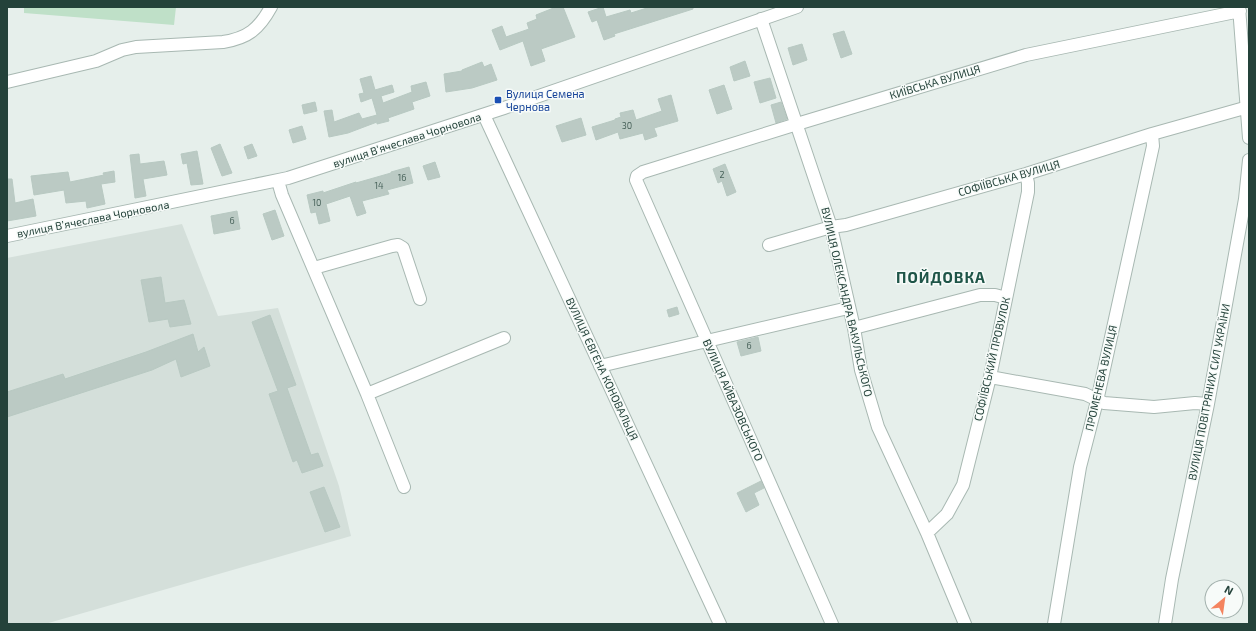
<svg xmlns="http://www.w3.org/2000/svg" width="1256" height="631" font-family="'Exo 2',sans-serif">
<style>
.built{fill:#d4dfda}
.green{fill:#bfe0c8}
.building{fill:#bbcac4;stroke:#b8c9c2}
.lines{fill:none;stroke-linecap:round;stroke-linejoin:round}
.minor-casing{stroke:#a8b8b2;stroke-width:14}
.minor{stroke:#fff;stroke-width:12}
.transit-dot{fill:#1a4fb4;stroke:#f7fbf9;stroke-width:1.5}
.labels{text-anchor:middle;stroke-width:3;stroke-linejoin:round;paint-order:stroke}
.number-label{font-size:9px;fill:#4a645c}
.street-label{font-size:11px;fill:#24423a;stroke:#f7fbf9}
.transit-label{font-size:11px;fill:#164399;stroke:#f7fbf9;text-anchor:start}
.district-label{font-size:15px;font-weight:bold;letter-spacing:1px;fill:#1f5548;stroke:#f7fbf9}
</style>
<rect width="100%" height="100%" fill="#e6efeb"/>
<path class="built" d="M182 224 218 316 278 308 339 486 351 536 45 624H7V258Z"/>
<path class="green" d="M24 7H176L174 25 24 13Z"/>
<path class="building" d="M556 7H563L575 37 541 49 545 61 531 66 523 41 500 50 492 30 502 26 506 37 529 29 527 23 537 19 536 15Z
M603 7 606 17 630 10 631 13 650 7H693V9L614 34 615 36 604 40 597 20 592 22 588 12Z
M844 31 852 54 841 58 833 34Z
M802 44 807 60 793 65 788 48Z
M745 61 750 76 734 81 730 67Z
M482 62 484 67 491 64 497 80 472 88 446 92 444 74 462 71V70Z
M371 76 375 90 392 85 394 92 381 96 383 103 412 92 411 86 426 82 430 96 412 102 414 109 388 118 389 121 377 124V122L348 133 329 137 324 111 332 110 334 122 359 113 362 119 377 115 372 98 361 102 359 94 364 93 360 79Z
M770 78 776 98 760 103 754 82Z
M724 85 732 109 717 114 709 90Z
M671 95 678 121 654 128 657 136 645 140 643 133 620 139 618 132 596 140 592 127 615 120V119L621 117 620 113 633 110 636 120 662 111 658 99Z
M315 102 317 111 304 114 302 105Z
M781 102 787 119 776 123 771 105Z
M581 118 586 135 562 142 556 126Z
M302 126 306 139 293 143 289 130Z
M220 144 232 173 222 176 211 148Z
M252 144 257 156 248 159 244 147Z
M197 151 203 184 191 185 187 163 183 164 181 154Z
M139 154 140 164 164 161 167 175 143 179 146 196 135 198 130 155Z
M435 162 440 177 428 180 423 166Z
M725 164 736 192 727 196 722 181 718 183 713 169Z
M409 167 413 183 387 190 389 194 362 201 366 213 357 216 350 196 326 204 330 221 319 224 316 212 311 213 307 195 323 191V193L356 182V183L391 173V172Z
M114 171 115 182 101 184 105 204 87 208 86 201 66 203 64 190 34 195 31 176 68 172 70 182 104 175 103 173Z
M7 179H12L15 203 33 199 36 216 7 221Z
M275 210 284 236 272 240 263 214Z
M237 211 240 229 214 234 211 216Z
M161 277 165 303 184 300 191 324 170 327 168 319 149 322 141 280Z
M677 307 679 314 669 317 667 310Z
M270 315 296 385 287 388 311 455 318 453 323 466 302 473 297 460 293 462 269 394 278 391 252 322Z
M193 334 198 352 204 347 210 366 181 377 176 359 152 370 7 417V392L63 374 65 379 146 352Z
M758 337 761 351 741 356 737 342Z
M761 481 764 488 754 493 759 505 746 512 737 493Z
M324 487 340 527 325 532 310 492Z"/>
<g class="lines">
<g class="minor-casing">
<path id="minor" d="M1239 7 1249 138
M761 19 831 227 854 328 861 370 878 427 927 533 965 624
M7 82 96 61 122 50 136 47 223 42C248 38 259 29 271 7
M484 115 720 624
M278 181 282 195 367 394 404 487
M7 236 288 178 504 108 797 7
M769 245 831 227 846 225 1026 174 1152 134 1248 107
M314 268 392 246 398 245 403 248 420 299
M854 328 980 295H995L1006 298
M600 366 848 308
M990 377 1085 394 1104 403 1154 407 1195 403 1208 404
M367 394 504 338
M927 533 947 514 963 485 990 377 1028 192V183L1026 174
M832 624 636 180 637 176 643 172 797 124 1026 55 1240 11
M1054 624 1080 467 1097 401 1153 146 1152 134
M1165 624 1172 579 1208 404 1245 199 1249 160"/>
</g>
<use href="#minor" class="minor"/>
</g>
<rect class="transit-dot" x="494" y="96" width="8" height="8" rx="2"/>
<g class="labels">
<g class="number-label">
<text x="627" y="129">30</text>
<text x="722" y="178">2</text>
<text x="402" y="181">16</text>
<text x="379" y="189">14</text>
<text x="317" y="206">10</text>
<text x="232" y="224">6</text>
<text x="749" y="349">6</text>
</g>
<g class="street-label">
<text transform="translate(935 82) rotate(-17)" y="4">КИЇВСЬКА ВУЛИЦЯ</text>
<text transform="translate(407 140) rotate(-18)" y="4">вулиця Вʼячеслава Чорновола</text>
<text transform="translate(1009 178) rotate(-16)" y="4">СОФІЇВСЬКА ВУЛИЦЯ</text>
<text transform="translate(93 219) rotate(-11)" y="4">вулиця Вʼячеслава Чорновола</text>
<text transform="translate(847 302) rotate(77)" y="4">ВУЛИЦЯ ОЛЕКСАНДРА ВАКУЛЬСЬКОГО</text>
<text transform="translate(992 359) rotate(-77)" y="4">СОФІЇВСЬКИЙ ПРОВУЛОК</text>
<text transform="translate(602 369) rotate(65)" y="4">ВУЛИЦЯ ЄВГЕНА КОНОВАЛЬЦЯ</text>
<text transform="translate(1101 378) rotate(-77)" y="4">ПРОМЕНЕВА ВУЛИЦЯ</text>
<text transform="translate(1209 392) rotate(-79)" y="4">ВУЛИЦЯ ПОВІТРЯНИХ СИЛ УКРАЇНИ</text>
<text transform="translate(733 400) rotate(66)" y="4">ВУЛИЦЯ АЙВАЗОВСЬКОГО</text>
</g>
<g class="transit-label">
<text x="506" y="98">Вулиця Семена<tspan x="506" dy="13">Чернова</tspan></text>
</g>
<g class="district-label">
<text x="941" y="283">ПОЙДОВКА</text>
</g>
</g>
<rect width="1256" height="631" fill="none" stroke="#24423a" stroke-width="16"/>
<g transform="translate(1224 599) rotate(29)"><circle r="19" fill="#f7fbf9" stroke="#a3b1ad"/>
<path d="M0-3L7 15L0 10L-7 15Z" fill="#f4845f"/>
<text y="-6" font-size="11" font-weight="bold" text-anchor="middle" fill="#24423a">N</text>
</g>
</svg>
